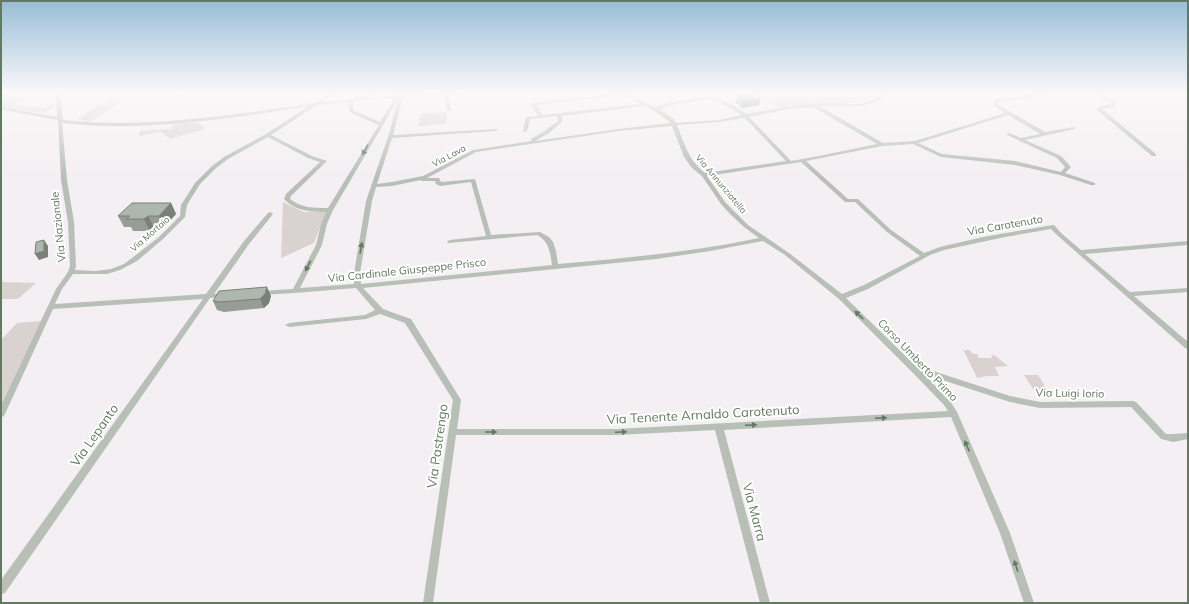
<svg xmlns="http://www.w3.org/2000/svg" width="1189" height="604" font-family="Mulish,sans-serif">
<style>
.green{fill:#dad2d1}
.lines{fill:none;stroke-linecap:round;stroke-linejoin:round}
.minor{fill:#b8bfb7;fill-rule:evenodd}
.wall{fill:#969d95}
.shaded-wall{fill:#7a8079}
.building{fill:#aeb7ad;stroke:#7a8079}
.oneway{fill:#627a60}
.labels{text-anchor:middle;stroke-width:4;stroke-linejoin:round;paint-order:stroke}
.far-street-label{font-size:9px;fill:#627a60;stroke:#fff}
.street-label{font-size:11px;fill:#627a60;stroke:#fff}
.near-street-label{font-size:13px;fill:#627a60;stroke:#fff}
</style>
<rect width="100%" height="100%" fill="#f3eff2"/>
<path class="green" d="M1 93 21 94 49 93 14 104 40 108 55 104 56 107 42 113 6 108 1 103Z
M119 93H135L90 122 77 119Z
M749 93H880L883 95 861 103H814L779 108Z
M447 112 446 124 419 126 420 114Z
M198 122 205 129 170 139 161 132 139 136 140 131 170 129 174 124Z
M283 202 304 212H326L314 243 281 258Z
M1 282 36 283 18 299H1Z
M41 321 1 404V340L17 323Z
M962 347 964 350H969L973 354H977L979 358H992L991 356 994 355 1008 366 995 367 999 376H987L977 378Z
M1024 375H1038L1049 393 1035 392Z"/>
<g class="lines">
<path class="minor" d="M56 93H60L63 120C135 128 209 118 281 108 291 106 303 106 314 103 322 101 326 93 335 93L323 102 356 99 376 93H382L373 97 353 102V110L355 111 380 122 395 98 373 100 371 99V98L397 95 398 93H402L403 94 415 93H493L491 94 451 95 449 99 451 110 449 111 447 110 445 99 447 95H418L403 97 393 135 496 129 498 130 496 131 392 138 377 184 392 182 423 176 473 150 532 141 531 140V139L545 131 558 121 557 116 530 119 527 131 523 132V131L526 117 538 116 531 104 533 103 624 93 655 107C670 102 705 94 719 99 729 102 738 109 747 114 774 109 802 103 829 103 839 102 850 105 860 104 872 102 880 93 892 93 884 99 870 105 860 106 846 108 832 105 819 106L883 143 915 141 1005 113 993 105 994 100 1045 93H1057L1055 94 998 102 997 104 1045 132 1075 127V129L1025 140 1061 156 1071 167 1065 173 1095 183V185H1091L1060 175 1015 165 941 157 913 144 882 146 806 161 848 199H858L891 230 924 253 940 247 983 237 1053 225 1055 226 1061 233 1081 250 1188 241V245L1085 254 1130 292 1188 288V292L1134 296 1188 342V349L1185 348 1057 235 1051 229 1005 237 944 250 930 255 868 289 846 298 921 371 930 370 1010 396 1040 402 1133 401 1136 402 1166 434H1173L1188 433V439L1173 442 1161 439 1131 407 1040 408 1010 402 930 376H926L950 401 957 412 1010 533 1034 603H1024L1000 533 951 417 724 430 770 603H760L715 430 617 435H456L433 603H423L453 400 405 323 380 314 366 319 289 327 285 325 289 323 365 315 375 310 356 288 295 293 259 295 258 293 259 291H261L293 289 316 245 321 224 326 212C311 212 295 211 284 199L286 194 320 162 308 158 268 137 228 159 216 168 200 184 187 205 185 217 163 239 137 261 120 270 107 274H73L62 289 55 304 206 294 244 241 268 213 270 212 273 214 249 244 214 294 226 293 227 295 226 297 210 298 5 593 1 594V580L203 299 53 309 5 414 4 416 1 417V405L56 289 68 272 70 266 68 222 61 180 58 120 3 110 1 108V104L6 108 57 117ZM621 95 641 104 542 115 536 105ZM706 99 717 101 742 115 719 120 676 123 675 120 659 109 668 106ZM397 101 390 131 366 201 354 273V284L300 288 322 245 327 224 333 210ZM349 102V110L351 113 379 125 328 208C314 208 301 208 290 199L291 196 327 161 312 156 271 135 317 105ZM309 106 266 134 224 157 212 166 195 183 181 205 180 216 159 237 132 258 124 264 111 269 95 271 75 270 76 266 74 222 67 180 62 123C144 132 228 119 309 106ZM645 106 653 110 671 123 619 129 535 141 549 133 562 122V116ZM813 107 877 144 819 156 791 161 749 117 788 109ZM1008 115 1040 134 1021 138 1009 133 1007 134V135L1057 158 1065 167 1061 172 1015 161 942 154 918 143ZM745 118 786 161 705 173C688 159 685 145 677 125L719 122ZM672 126 684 157 692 168 702 176 721 204 730 214 744 227 759 238C693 252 626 258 558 264L556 251 553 242 549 237 540 232 491 235 475 179 441 182 439 178H427L476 152 619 131ZM801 162 845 202H855L887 232 920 256 864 285 842 294 789 253 748 225 725 202 707 176ZM421 180V181H435L436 184 440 186 471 182 486 236 450 240 448 241 447 242 448 243 537 235C549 241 550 252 552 265L361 284 360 273 372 201 376 187 392 186ZM763 241 785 255 839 299 916 376 944 405 948 411 617 429H457L461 400 411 319 383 309 363 288 656 259 710 251Z
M1093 93H1098L1116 103 1115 107 1102 109 1156 154V156H1152L1097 110V107L1112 104Z"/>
</g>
<path class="wall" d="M171 93H186L184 94 172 95Z
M737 96 759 105 742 108 736 103Z
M171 203 176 214 164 227H154L150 231H133L131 227H124L118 216Z
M271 296 269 303 264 308 224 312 217 310 213 301Z"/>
<path class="shaded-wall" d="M761 98 759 105 742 108 743 101Z
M171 203 176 214 164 227 159 216Z
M148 216 154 227 150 231 144 219Z
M44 240 48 246V257L39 260 35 254Z
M267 287 271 296 269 303 264 308 260 299Z"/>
<path class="building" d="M754 94 761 98 743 101 737 96Z
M132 203H171L159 216H148L144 219H126L130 216H118Z
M44 240V251L35 254 36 242Z
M267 287 265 294 260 299 219 302 213 301 219 291Z"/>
<defs><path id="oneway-solid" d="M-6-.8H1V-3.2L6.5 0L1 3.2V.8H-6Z"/></defs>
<g class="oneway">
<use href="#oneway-solid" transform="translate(365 150) rotate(119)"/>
<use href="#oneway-solid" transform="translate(361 248) rotate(-80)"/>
<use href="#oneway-solid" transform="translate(308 266) rotate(117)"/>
<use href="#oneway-solid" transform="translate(859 315) rotate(-136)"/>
<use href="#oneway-solid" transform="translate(881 418) rotate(-3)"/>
<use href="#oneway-solid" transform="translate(751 425) rotate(-3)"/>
<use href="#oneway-solid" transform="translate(491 432)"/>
<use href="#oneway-solid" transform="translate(621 432) rotate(-2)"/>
<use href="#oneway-solid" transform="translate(967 446) rotate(-113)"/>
<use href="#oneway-solid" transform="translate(1016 566) rotate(-109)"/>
</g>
<linearGradient id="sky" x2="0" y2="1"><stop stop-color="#98bdd6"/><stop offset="0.52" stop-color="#faf8f9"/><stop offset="1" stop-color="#faf8f9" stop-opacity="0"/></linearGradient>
<rect width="1189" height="178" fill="url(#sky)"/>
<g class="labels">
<g class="far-street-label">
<text transform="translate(449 156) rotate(-28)" y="3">Via Lava</text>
<text transform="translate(721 184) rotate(50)" y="3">Via Annunziatella</text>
<text transform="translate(150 234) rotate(-41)" y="3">Via Mortaio</text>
</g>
<g class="street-label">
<text transform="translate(1005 225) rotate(-10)" y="4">Via Carotenuto</text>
<text transform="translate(58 227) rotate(-96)" y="4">Via Nazionale</text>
<text transform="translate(407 270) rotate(-6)" y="4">Via Cardinale Giuspeppe Prisco</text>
<text transform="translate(918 360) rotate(46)" y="4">Corso Umberto Primo</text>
<text transform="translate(1070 393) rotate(1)" y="4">Via Luigi Iorio</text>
</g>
<g class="near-street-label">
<text transform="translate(703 414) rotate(-3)" y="5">Via Tenente Arnaldo Carotenuto</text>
<text transform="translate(94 435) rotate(-55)" y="5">Via Lepanto</text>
<text transform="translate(437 446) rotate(-82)" y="5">Via Pastrengo</text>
<text transform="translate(755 512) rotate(75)" y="5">Via Marra</text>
</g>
</g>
<rect width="1189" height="604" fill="none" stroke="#627a60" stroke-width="4"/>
</svg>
